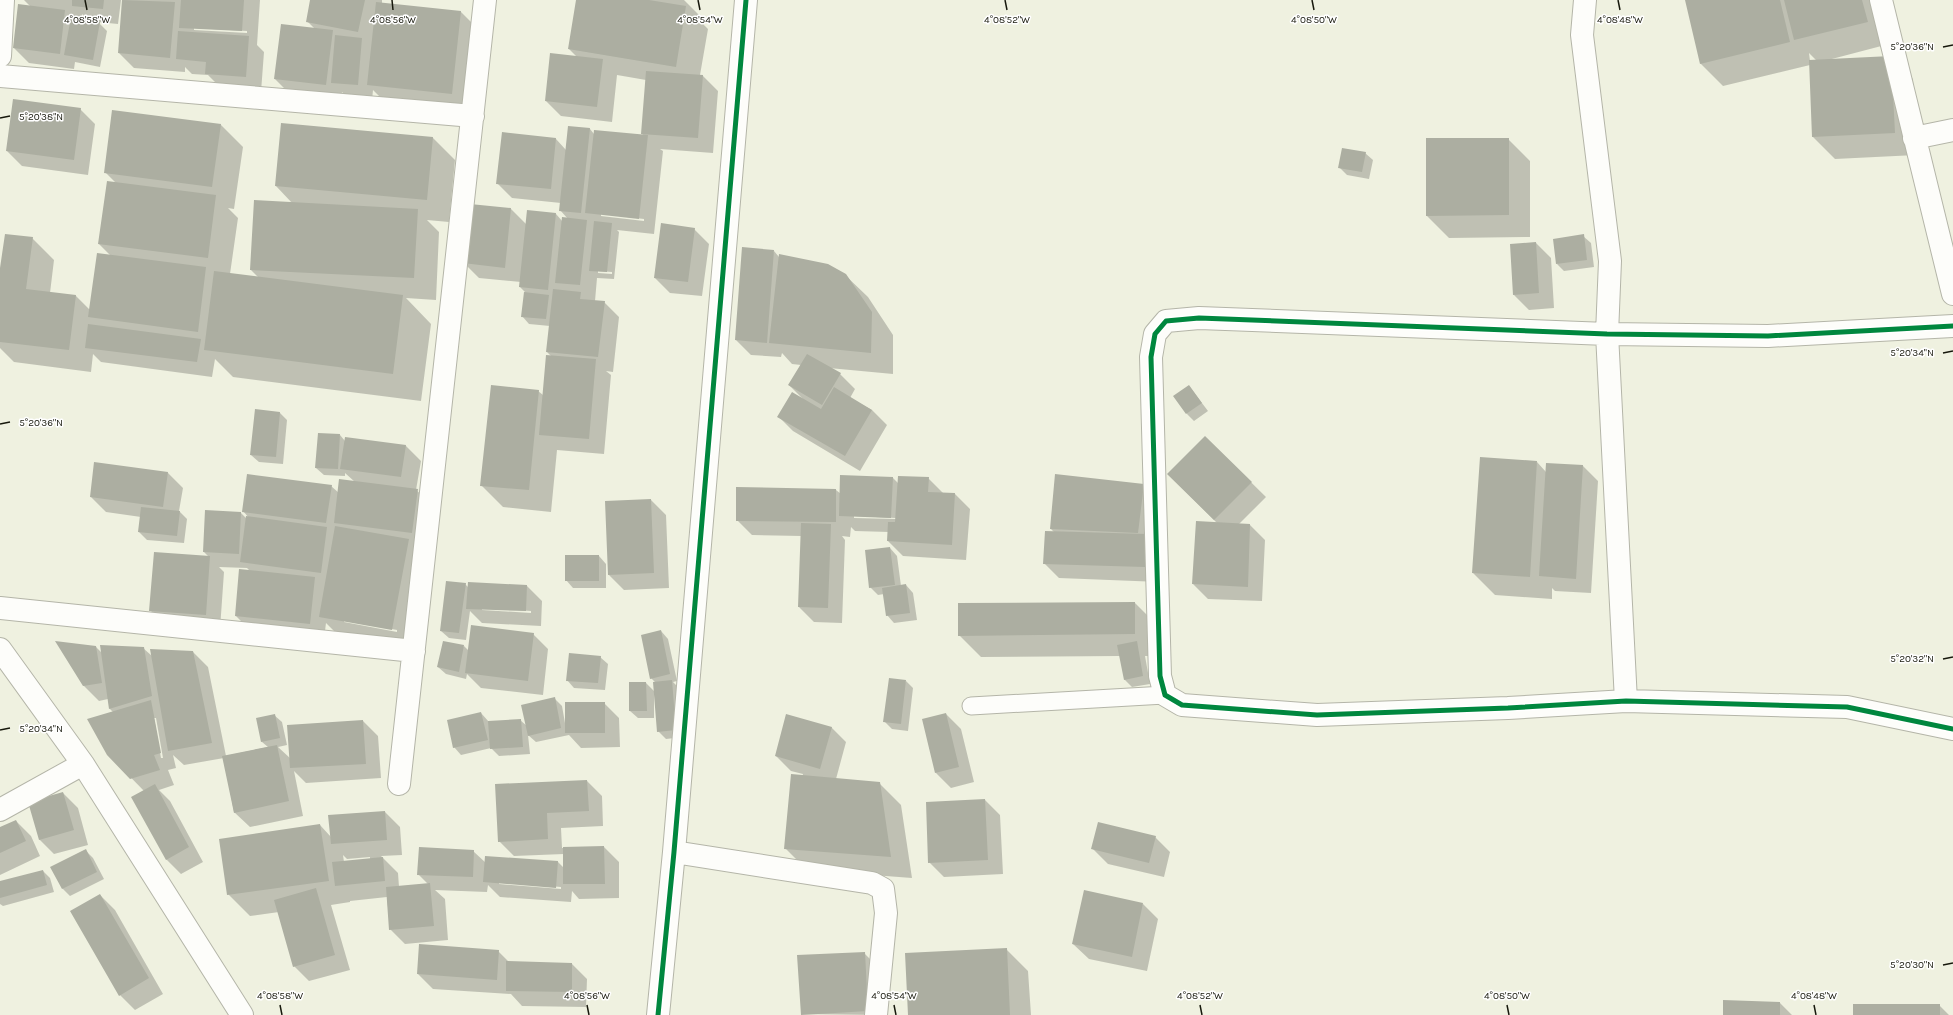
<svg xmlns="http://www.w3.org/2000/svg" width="1953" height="1015" font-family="Karla,sans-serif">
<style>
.shadow{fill:#0003;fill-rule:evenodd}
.building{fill:#acaea1}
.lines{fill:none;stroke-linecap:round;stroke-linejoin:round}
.service-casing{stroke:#b4b5a8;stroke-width:19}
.minor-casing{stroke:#b4b5a8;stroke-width:24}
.service{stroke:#fdfdfa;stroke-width:17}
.minor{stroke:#fdfdfa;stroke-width:22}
.cycleway-casing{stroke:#fff;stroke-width:8}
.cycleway{stroke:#00873e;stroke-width:5}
.ticks{fill:none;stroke:#17180c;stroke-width:1.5}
.ticks-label{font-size:10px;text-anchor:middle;fill:#17180c;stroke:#fff;stroke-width:3;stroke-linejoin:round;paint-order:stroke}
</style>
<rect width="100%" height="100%" fill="#eff1e0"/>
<path class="shadow" d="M24 0H121L118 24 98 22 107 31 100 67 75 62 74 69 29 63 14 48 30 6ZM82 14 89 21 73 19 70 16 82 17Z
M123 0H260L257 45 264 52 261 92 222 89 208 75 192 74 185 67V72L134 68 119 53ZM194 28 247 31V33L194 30Z
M312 0H382V4L461 12 483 34 474 116 390 107 373 90 372 100 347 97 342 92 341 100 290 94 275 79 315 29 307 21Z
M577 0H684L702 18 696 17 708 29 700 75 703 76 718 91 713 153 660 149 663 151 654 234 617 230 619 232 614 279 597 278 595 301 604 302 619 317 613 372 606 371 611 375 604 454 557 450 551 512 503 507 481 485 538 391 543 395 552 357 547 352 550 326 529 324 522 316 525 292 520 287 521 282 479 278 464 263 471 205 511 209 527 225 556 214 563 222 568 219 560 210 561 203 512 198 497 183 503 134 556 139 566 150 569 127 590 129 594 134 645 136 642 134 646 80 617 75 612 122 561 116 546 101 577 57 569 49ZM601 214 644 219V221L601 216ZM598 271 612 272V274L598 273Z
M1686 0H1878L1889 44 1828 60 1891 57 1913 79 1916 155 1835 159 1813 137 1810 65 1723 86 1701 64ZM1809 53 1816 60 1810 61Z
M80 109 95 124 88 175 22 166 7 151Z
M282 124 433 138 455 160 449 222 427 220 439 232 436 300 406 298 431 324 421 401 233 377 215 359 212 377 101 362 93 354 91 372 14 362 0 348V276L32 238 54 260 50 293 76 296 90 310 111 256 99 244 116 183 105 172 221 125 243 147 234 209 228 208 238 218 230 274 259 278 251 270 293 204 276 186Z
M1508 139 1530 161V237L1449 238 1427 216Z
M1365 153 1373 160 1369 179 1347 175 1339 167Z
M694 229 709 244 702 296 670 293 655 278Z
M1583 236 1591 243 1594 267 1564 271 1557 264Z
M1536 243 1551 258 1554 308 1529 310 1514 295Z
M774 251 779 257 845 275 868 297 893 335V374L829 368 840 374 855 389 850 398 872 410 887 425 860 471 793 431 778 416 804 400 789 385 801 365 792 364 782 353 781 357 751 355 736 340Z
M1189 386 1208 411 1194 421 1187 414Z
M256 410 280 413 287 420 283 464 259 462 251 455Z
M340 435 345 441 406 446 421 461 416 490 433 505 414 652 342 639 326 623 324 639 251 631 236 616 250 571 247 568 219 567 224 572 220 629 165 625 150 610 209 557 204 552 206 511 241 513 247 519 249 518 243 511 331 486 339 493 355 482 345 473V476L324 475 316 468ZM344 620 397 630V632L344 622Z
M1205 437 1266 497 1239 524 1250 525 1265 540 1262 601 1208 599 1193 584 1218 524 1168 474Z
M1537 462 1546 472 1583 466 1598 481 1591 593 1555 591 1552 588V599L1495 595 1473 573Z
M168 473 183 488 179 511 187 519 184 543 147 540 139 532 141 517 106 512 91 497Z
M893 478 898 483 928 478 944 494H955L970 509 966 560 903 556 888 541 889 532 855 531 851 527 850 537 842 536 845 540 842 623 814 622 799 607 802 536 752 535 737 520V488L836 490 841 494ZM854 516 896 518V519L854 518Z
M1143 485 1158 500 1160 582 1059 578 1044 563 1054 532 1051 529Z
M651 500 666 515 669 588 624 590 609 575Z
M890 548 897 556 901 586 906 585 913 593 917 620 894 623 887 615 884 594 878 595 870 587Z
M599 556 606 564V588H573L566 580Z
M465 584 468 587 527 586 542 601 541 626 482 623 470 611 466 640 449 638 441 631ZM482 608 531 611V613L482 610Z
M1135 603 1157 625V656H1145L1150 684 1132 687 1125 680 1120 656 981 657 959 635Z
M661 631 668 639 677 681 673 682 679 688 683 737 666 739 658 731 655 693H654V718H638L630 711V683H646L655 692 656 683 651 678Z
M533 634 548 649 543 695 481 688 467 674 466 679 446 674 438 667 464 646 469 651Z
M96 647 103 654 143 648 152 656 193 652 208 667 226 756 268 747 262 742 274 715 282 722 287 745 278 747 291 759 363 721 378 736 381 778 306 783 294 771 303 816 250 827 234 812 224 758 184 765 173 755 176 768 168 770 174 785 159 790 170 801 203 862 181 874 166 859 144 791 108 754 113 712 110 709 108 699 99 701 83 685ZM154 718H156L163 758H161Z
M600 657 608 664 605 690 574 688 567 680Z
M906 681 913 688 908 731 892 729 885 722Z
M554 698 562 706 565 723 604 703 619 718 620 747 581 748 569 735 536 742 528 735 530 754 499 756 491 748 461 755 454 747 481 713 489 722 520 720 527 726Z
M946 714 961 729 974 782 951 788 936 773Z
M831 727 846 742 836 779 879 783 901 805 912 878 807 870 785 848 803 774 791 771 776 756Z
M587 781 602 796 603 826 561 828 562 848 604 847 619 862V898L579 899 572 891 571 902 500 897 488 885 487 892 435 890 445 899 448 940 405 944 390 929 387 897 350 901V902L331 905 350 970 309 981 294 966 279 912 250 916 228 894 320 825 331 837 385 812 400 827 402 855 381 856 398 873 399 887 428 884 418 874 473 851 486 863 558 862 564 868V854L514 856 499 841ZM343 855 347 859 370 857V859L344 862ZM499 882 561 887V889L499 884Z
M63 793 78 808 88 845 54 854 39 839Z
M985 800 1000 815 1003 874 944 877 929 862Z
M16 821 31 836 40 856 0 875V828Z
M1155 837 1170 852 1164 877 1108 864 1093 849Z
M85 850 93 858 104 879 70 896 63 889 52 867Z
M43 871 50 878 54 892 3 906 0 904V882Z
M100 895 115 910 163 994 135 1010 120 995Z
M1143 904 1158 919 1147 971 1089 959 1073 944Z
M1006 949 1028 971 1031 1015H909Z
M498 951 509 962 572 964 587 979 586 1007 522 1006 511 994 433 989 418 974Z
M864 953 879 968 882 1015 802 1014Z
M1780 1003 1792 1015H1724Z
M1939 1005 1949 1015H1854Z"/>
<path class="building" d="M72 0H104L103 9 72 6Z
M122 0 175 2 170 58 118 53Z
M181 0H244L242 31 179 28Z
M310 0H365L358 32 306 22Z
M576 0H649L686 6 676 67 568 49Z
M1685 0H1780L1790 42 1700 64Z
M1784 0H1862L1868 22 1794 40Z
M376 2 461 11 452 94 367 85Z
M18 4 65 10 60 54 13 48Z
M71 17 100 22 93 60 64 55Z
M281 24 333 30 326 85 274 79Z
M178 31 249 36 246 77 205 74 206 62 176 59Z
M335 35 362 38 358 85 331 83Z
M550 53 603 59 597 107 545 101Z
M1891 56 1895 133 1812 137 1809 60Z
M646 71 703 75 698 138 641 134Z
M13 99 81 108 74 160 6 151Z
M112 110 221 124 212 187 104 173Z
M281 123 433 137 427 200 275 186Z
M568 126 590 128 581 213 559 211Z
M594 130 648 135 639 219 585 213Z
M502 132 556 138 551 189 496 184Z
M1426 138H1509V215L1426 216Z
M1342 148 1366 152 1362 172 1338 168Z
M107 181 216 195 208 258 98 244Z
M254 200 418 209 414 278 250 270Z
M470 204 511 208 505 268 463 263Z
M527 210 556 213 548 290 519 287Z
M562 217 587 220 580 285 555 283Z
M594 221 612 223 607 272 589 271Z
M661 223 695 228 688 282 654 278Z
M5 234 33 237 26 289 76 295 69 350 0 342V268Z
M1584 234 1587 260 1556 264 1553 239Z
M1536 242 1539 293 1513 295 1510 244Z
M742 247 774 250 767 343 735 340Z
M97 253 206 267 198 332 88 317Z
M779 254 828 264 846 274 872 312 871 353 769 343Z
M214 271 403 295 393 374 204 350Z
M553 289 581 292 580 299 605 301 598 357 546 352Z
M524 292 549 295 546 319 521 317Z
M88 324 201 339 197 362 85 348Z
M807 354 841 373 822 405 788 385Z
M546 355 596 359 589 439 539 435Z
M491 385 539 390 529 490 480 486Z
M1189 385 1202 403 1186 414 1173 396Z
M834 387 872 410 845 456 777 417 792 392 821 409Z
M255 409 280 412 276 457 250 455Z
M318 433 340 434 338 469 315 468Z
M1205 436 1252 482 1214 520 1167 474Z
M345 437 406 445 401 477 340 469Z
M1480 457 1537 461 1530 577 1472 573Z
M94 462 168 472 163 507 90 497Z
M1546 463 1583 465 1576 579 1539 576Z
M247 474 332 485 326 523 242 512Z
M1055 474 1144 484 1138 533 1050 529Z
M840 475 893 477 891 518 839 516Z
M898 476 929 477 928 492 955 493 952 545 887 541 888 522H895Z
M339 479 418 489 412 533 334 523Z
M736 487 836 489V522L736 521Z
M651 499 654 573 608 575 605 501Z
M141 507 180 511 177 536 138 532Z
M205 510 241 512 239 554 203 552Z
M246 516 327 527 321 573 240 562Z
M1196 521 1250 524 1248 587 1192 584Z
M801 523 831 524 828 608 798 607Z
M335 526 409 539 392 630 319 617Z
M1045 531 1146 534 1145 567 1043 564Z
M890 547 895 585 869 588 865 550Z
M154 552 210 556 206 615 149 611Z
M565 555H599V581H565Z
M239 569 315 577 310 624 235 616Z
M446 581 466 583 459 633 440 631Z
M468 582 527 585 526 611 466 609Z
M906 584 910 613 886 616 882 588Z
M1135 602V634L958 636V603Z
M471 625 534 633 528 681 465 673Z
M661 630 670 674 650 679 641 635Z
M55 641 96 646 102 683 83 686Z
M443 641 464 645 459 672 437 667Z
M1137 641 1143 676 1124 680 1117 645Z
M100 645 144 647 152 696 109 709Z
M150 649 193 651 212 743 168 751Z
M569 653 601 656 598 683 566 681Z
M889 678 906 680 901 724 883 722Z
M672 680 676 730 657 732 653 682Z
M629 682H646L647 711H629Z
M555 697 561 728 528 736 521 705Z
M151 700 161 753 154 755 160 770 130 779 107 755 87 719Z
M565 702H605V733H565Z
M481 712 488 740 453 748 447 720Z
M946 713 959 767 935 773 922 719Z
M275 714 280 738 261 742 256 718Z
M786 714 832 727 820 769 775 756Z
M521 719 523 747 490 749 488 721Z
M363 720 366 764 290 768 287 725Z
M277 745 289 801 234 813 222 756Z
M791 774 880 782 891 857 784 849Z
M587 780 589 811 547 813 548 839 498 842 495 784Z
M155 784 189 847 166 860 131 797Z
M63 792 74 830 39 840 28 802Z
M985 799 988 860 928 863 926 802Z
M385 811 387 840 331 844 328 815Z
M16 820 26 841 0 853V827Z
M1098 822 1156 836 1149 863 1091 849Z
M320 824 329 881 227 895 219 839Z
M604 846 605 884H563V847Z
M419 847 474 850 473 877 417 875Z
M86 849 97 872 62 889 50 867Z
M485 856 558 861 556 888 483 882Z
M383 857 385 881 335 886 332 862Z
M43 870 47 885 0 898V881Z
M430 883 434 926 389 930 386 887Z
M316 888 335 955 293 967 274 900Z
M1084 890 1143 903 1132 957 1072 944Z
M100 894 149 978 119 996 70 911Z
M419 944 499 950 497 980 417 974Z
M1007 948 1010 1015H908L905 953Z
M865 952 868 1011 801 1015 797 955Z
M506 961 572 963V992L506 991Z
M1723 1000 1780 1002V1015H1723Z
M1853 1004H1940V1015H1853Z"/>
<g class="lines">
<g class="service-casing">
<path id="service" d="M971 706 1165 695"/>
</g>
<g class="minor-casing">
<path id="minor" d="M1585 0 1582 35 1610 261 1607 334 1626 701
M1881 0 1953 294
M0 56 3 0
M0 76 473 116
M1914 138 1953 130
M1953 326 1768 336 1607 334 1199 318 1166 321 1155 334 1151 357 1160 676 1165 695 1182 705 1317 715 1508 708 1626 701 1847 707 1953 729
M0 608 414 651
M0 649 83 764 242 1015
M399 784 485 0
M0 810 83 764
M674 852 872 883 883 889 886 913 876 1015
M658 1015 674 852 746 0"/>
</g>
<use href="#service" class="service"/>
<use href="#minor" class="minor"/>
<g class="cycleway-casing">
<path id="cycleway" d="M1953 326 1768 336 1607 334 1199 318 1166 321 1155 334 1151 357 1160 676 1165 695 1182 705 1317 715 1508 708 1626 701 1847 707 1953 729
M658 1015 674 852 746 0"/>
</g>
<use href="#cycleway" class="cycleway"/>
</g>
<path class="ticks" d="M85 0 87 10M392 0 393 10M698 0 700 10M1005 0 1007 10M1312 0 1314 10M1618 0 1620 10M1943 47 1953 45M0 118 10 116M1943 353 1953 351M0 424 10 422M1943 659 1953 657M0 730 10 728M1943 965 1953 963M280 1005 282 1015M587 1005 589 1015M894 1005 896 1015M1200 1005 1202 1015M1507 1005 1509 1015M1814 1005 1816 1015"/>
<g class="ticks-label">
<text x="87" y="23">4°08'58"W</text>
<text x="393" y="23">4°08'56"W</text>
<text x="700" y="23">4°08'54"W</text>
<text x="1007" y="23">4°08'52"W</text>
<text x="1314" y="23">4°08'50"W</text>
<text x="1620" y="23">4°08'48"W</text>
<text x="1912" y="50">5°20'36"N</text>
<text x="41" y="120">5°20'38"N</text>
<text x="1912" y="356">5°20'34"N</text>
<text x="41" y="426">5°20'36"N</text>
<text x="1912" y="662">5°20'32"N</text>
<text x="41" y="732">5°20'34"N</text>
<text x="1912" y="968">5°20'30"N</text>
<text x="280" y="999">4°08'58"W</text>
<text x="587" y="999">4°08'56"W</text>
<text x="894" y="999">4°08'54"W</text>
<text x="1200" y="999">4°08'52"W</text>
<text x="1507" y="999">4°08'50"W</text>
<text x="1814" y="999">4°08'48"W</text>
</g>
</svg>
